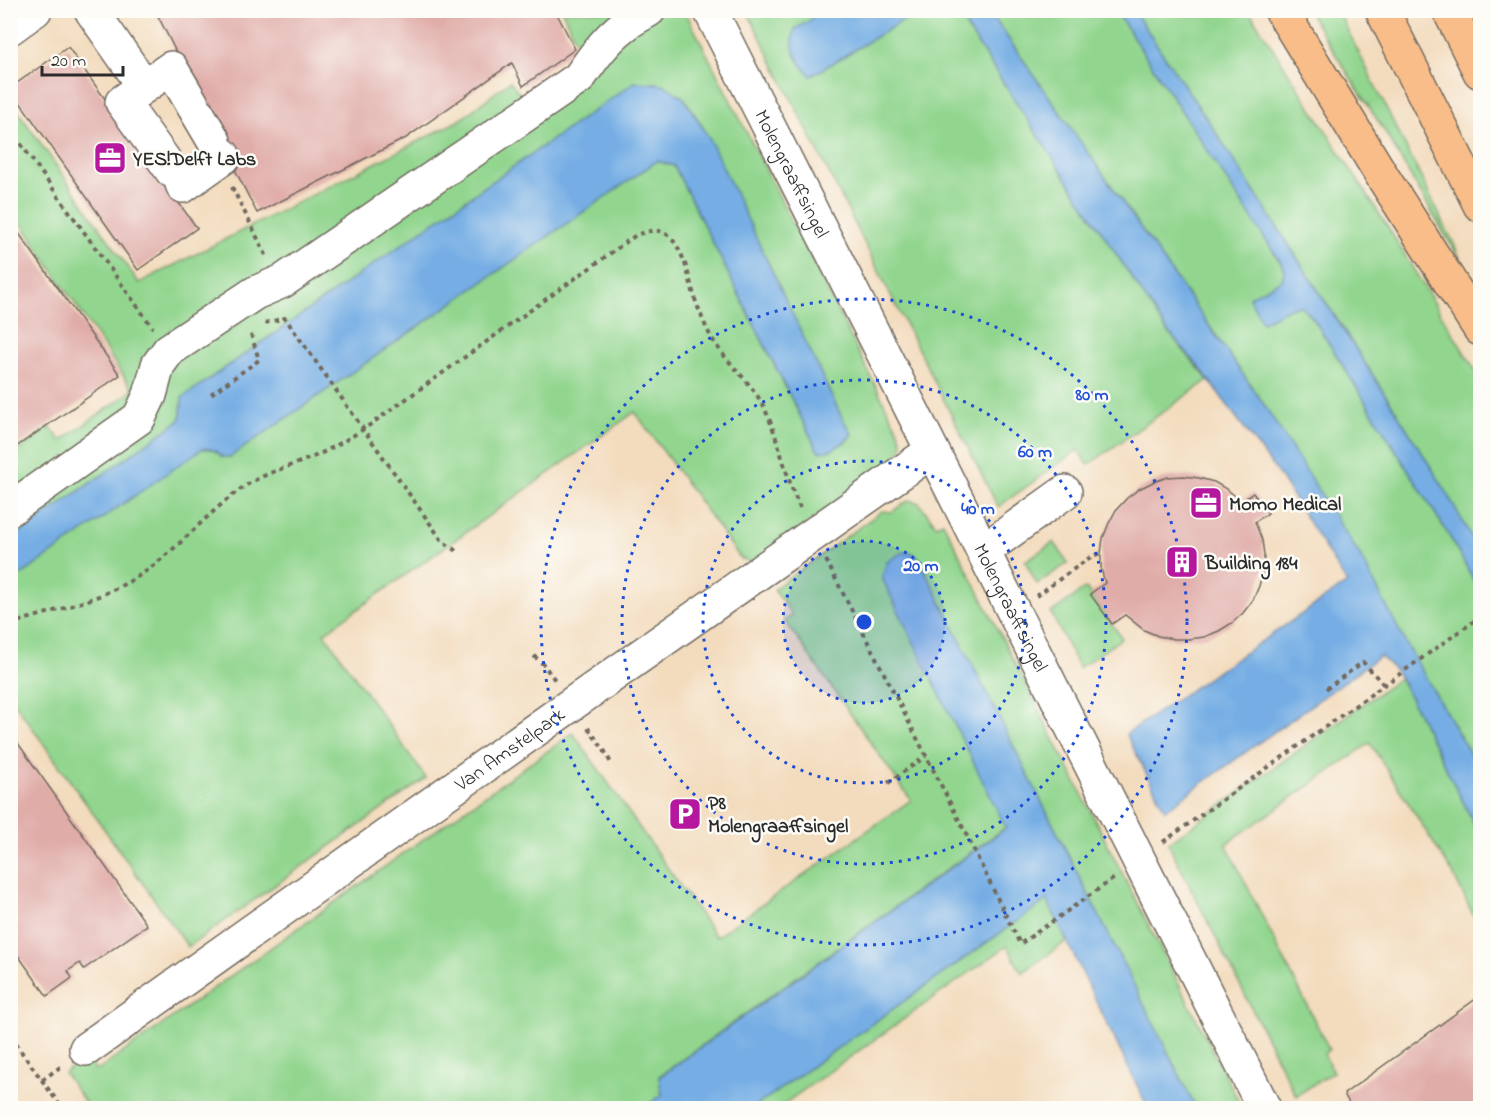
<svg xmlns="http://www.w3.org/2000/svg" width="1491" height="1119" font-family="'Indie Flower',sans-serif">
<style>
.green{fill:#91d58e;stroke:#5e805c;stroke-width:1.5}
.water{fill:#75ade4;stroke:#506c88;stroke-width:1.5}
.building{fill:#e0aca8}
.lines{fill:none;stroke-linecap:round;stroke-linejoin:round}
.minor-casing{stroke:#71695e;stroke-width:36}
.highway-casing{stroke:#71695e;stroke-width:36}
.path{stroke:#71695e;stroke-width:4;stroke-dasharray:4.5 4.5;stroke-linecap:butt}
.minor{stroke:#fff;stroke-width:33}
.highway{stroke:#f8bd89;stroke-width:33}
.ring{fill:none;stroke:#1d4ed8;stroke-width:3;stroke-dasharray:3 6}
.labels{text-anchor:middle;stroke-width:5;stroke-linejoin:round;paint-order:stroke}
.poi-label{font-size:20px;font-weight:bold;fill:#2b2b2b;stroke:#fdfcf7;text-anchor:start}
.street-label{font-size:20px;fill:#2b2b2b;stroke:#fdfcf7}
.centre{fill:#1d4ed8;stroke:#fdfcf7;stroke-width:3}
.ring-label{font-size:18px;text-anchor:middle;font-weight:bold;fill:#1d4ed8;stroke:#fdfcf7;stroke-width:5;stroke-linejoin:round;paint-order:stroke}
</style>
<rect width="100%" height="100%" fill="#fdfcf7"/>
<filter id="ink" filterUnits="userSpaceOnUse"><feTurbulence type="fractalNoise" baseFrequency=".0167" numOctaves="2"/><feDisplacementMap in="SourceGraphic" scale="12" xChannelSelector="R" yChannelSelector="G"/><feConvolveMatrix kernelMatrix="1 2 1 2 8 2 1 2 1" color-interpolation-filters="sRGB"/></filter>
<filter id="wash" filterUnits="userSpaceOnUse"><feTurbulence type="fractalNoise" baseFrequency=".008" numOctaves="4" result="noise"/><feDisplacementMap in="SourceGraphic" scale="24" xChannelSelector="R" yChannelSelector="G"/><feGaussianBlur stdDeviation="1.35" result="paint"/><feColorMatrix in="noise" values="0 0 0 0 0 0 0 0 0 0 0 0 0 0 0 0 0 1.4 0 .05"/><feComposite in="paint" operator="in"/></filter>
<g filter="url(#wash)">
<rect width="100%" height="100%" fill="#f3dcbe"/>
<path class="green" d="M562 11H685L898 430 903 445 893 463 753 562 741 559 635 412 324 633 426 778 188 947 11 698V582L202 448C212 448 216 450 222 457H230L657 161 674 166 818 451 823 452 846 442 852 434 842 418 703 127 684 98 663 84 635 82 182 398C181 406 182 412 180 420L11 539V455L50 427 61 441 133 390 11 208 10 100 139 283 460 120 510 81 522 97 582 54Z
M747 11H813L812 18 806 23 795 29 811 76 919 11H956L1165 328 1208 380 1088 465 1078 450 998 507Z
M989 11H1116L1285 269 1282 280 1249 297 1262 322 1292 307 1301 306 1313 318 1447 532 1480 591V771L1404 640 1359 554 1215 334Z
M1134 11H1249L1387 226 1480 378V553C1435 471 1384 392 1333 313 1268 212 1201 111 1134 11Z
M1308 11H1338L1456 248 1461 262 1385 132Z
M909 500 919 503 936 525 943 522 1242 1108H1196L918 557 911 552 882 578 1006 827 659 1076 662 1095 643 1108H89L64 1073 86 1057 97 1071 573 733 716 937 911 800 785 621 792 615 774 589 882 511 892 512Z
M1054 542 1068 563 1037 584 1025 561Z
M1086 588 1122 638 1079 668 1051 613Z
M1400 678 1480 835V929L1452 872 1370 743 1226 844 1329 1049 1324 1054 1333 1072 1296 1096 1168 843Z
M1047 899 1067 941 1022 973 1007 946 778 1108H753Z"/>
<path class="water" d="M813 11V10L919 11 811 76C797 61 788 49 795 29L806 23 812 18Z
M956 11H989L1263 403 1359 554 1404 640 1480 771V835L1400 678 1394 669 1380 656 1165 810 1126 734 1347 583 1279 475 1200 368 1165 328Z
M1116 11H1134L1211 125 1390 402 1446 491 1480 553V591L1447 532 1313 318 1301 306 1292 307 1262 322 1249 297 1282 280 1285 269Z
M635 82 663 84 684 98 709 138 842 418 852 434C845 443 830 454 818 451L674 166 657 161 230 457H222C216 450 212 448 202 449L11 582V539L180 420C182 412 181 406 182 398Z
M911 552 918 557 1196 1108H1148L1047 900 753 1108H643L662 1095 659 1077 1006 828 882 578 887 562 901 553Z"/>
<g id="blocks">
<path class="building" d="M155 10H555L575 49 523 86 512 63 406 138 257 213 226 152 170 191 197 228 138 270 10 88 68 47 162 179 219 138Z
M10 221 120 375 10 451Z
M1184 476 1199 478 1214 482 1228 490 1241 501 1253 493 1268 513 1255 522 1262 540 1264 555 1263 571 1259 586 1253 600 1243 613 1232 623 1219 631 1204 637 1189 639H1174L1158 636 1144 630 1125 615 1112 624 1090 594 1105 583 1101 568V553L1103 538 1109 523 1116 510 1127 498 1139 489 1153 482 1168 477Z
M10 732 147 925 84 969 80 963 68 971 72 978 47 996 10 944Z
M1480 996V1108H1352L1344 1094Z"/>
</g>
</g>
<g filter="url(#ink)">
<use href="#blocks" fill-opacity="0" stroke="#71695e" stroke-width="1.5"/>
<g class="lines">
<g class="minor-casing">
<g id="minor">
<path d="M91 10 144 86"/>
<path id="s1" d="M710 10 1264 1108"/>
<path d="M10 28 35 10"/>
<path d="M172 171 122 102 171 68 214 141"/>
<path d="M182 184 183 186 224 157 223 155"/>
<path d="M10 509 139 418 150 395 158 365 169 350 255 293 283 281 579 78C592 59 606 39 625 25 632 19 641 15 649 10"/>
<path d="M983 551 1065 492"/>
<path id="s2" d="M86 1049 572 704 932 451"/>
</g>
</g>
<g class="highway-casing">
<path id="highway" d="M1281 10 1384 179 1480 329
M1382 10 1480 205
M1449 10 1480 72"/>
</g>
<path class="path" d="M10 129 153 328
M232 187 266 255
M265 323 285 318 443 542 460 553
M211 394 259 360 250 331
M826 560 964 830 1020 944 1116 877
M1036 596 1092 556 1101 553
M10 624C55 610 103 600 143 573 181 547 210 509 248 484 266 473 288 467 308 459 328 451 346 440 364 429L636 235C648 231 660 227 670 237 686 253 690 285 697 305 701 315 705 326 710 335 723 359 746 377 760 400 778 431 784 474 800 508
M534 656 543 664 555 680
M1326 689 1363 662 1384 685
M588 728 604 750 611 763
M888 783 926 756
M1163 842 1480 617
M10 1036 62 1108
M42 1080 63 1065"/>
<use href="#minor" class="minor"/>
<use href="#highway" class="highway"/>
</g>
</g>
<circle cx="864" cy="622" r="81" fill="#1d4ed8" fill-opacity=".12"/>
<g class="ring">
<circle cx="864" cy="622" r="81"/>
<circle cx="864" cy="622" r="161"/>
<circle cx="864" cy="622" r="242"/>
<circle cx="864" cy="622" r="323"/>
</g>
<defs>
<g id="office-square" transform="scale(1.725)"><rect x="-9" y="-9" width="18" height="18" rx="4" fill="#b5179e" stroke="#fdfcf7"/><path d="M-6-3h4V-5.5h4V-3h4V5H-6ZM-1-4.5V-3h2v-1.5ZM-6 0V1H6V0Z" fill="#fff"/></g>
<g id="building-square" transform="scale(1.725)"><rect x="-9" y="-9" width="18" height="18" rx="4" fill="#b5179e" stroke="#fdfcf7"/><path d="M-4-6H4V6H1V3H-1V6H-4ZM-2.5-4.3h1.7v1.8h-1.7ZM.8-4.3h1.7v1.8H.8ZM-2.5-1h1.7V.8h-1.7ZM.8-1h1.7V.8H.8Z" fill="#fff"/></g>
<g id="parking-square" transform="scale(1.725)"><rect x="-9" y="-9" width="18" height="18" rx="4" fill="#b5179e" stroke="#fdfcf7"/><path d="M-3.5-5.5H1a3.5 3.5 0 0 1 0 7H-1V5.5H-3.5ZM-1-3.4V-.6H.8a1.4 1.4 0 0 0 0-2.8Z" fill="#fff"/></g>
</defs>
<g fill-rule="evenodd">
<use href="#office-square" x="110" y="158"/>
<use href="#office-square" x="1206" y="503"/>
<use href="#building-square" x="1182" y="562"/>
<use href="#parking-square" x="685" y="814"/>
</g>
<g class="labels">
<g class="poi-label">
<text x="133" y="165">YES!Delft Labs</text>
<text x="1229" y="510">Momo Medical</text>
<text x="1205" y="569">Building 184</text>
<text x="708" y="809">P8<tspan x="708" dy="23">Molengraaffsingel</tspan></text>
</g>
<g class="street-label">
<text dy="7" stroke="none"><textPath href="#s1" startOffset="183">Molengraaffsingel</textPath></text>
<text dy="7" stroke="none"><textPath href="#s1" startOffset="669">Molengraaffsingel</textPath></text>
<text dy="7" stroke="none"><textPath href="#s2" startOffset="519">Van Amstelpark</textPath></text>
</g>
</g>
<circle cx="864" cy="622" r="9" class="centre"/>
<g class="ring-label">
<text x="1092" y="400">80 m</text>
<text x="1035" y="457">60 m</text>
<text x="978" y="514">40 m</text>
<text x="921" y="571">20 m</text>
</g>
<rect width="1491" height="1119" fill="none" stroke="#fdfcf7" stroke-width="36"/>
<path d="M42 66v9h81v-9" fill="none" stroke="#2b2b2b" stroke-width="3"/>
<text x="51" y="66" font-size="18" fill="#2b2b2b" stroke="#fdfcf7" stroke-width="4.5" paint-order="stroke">20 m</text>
</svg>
